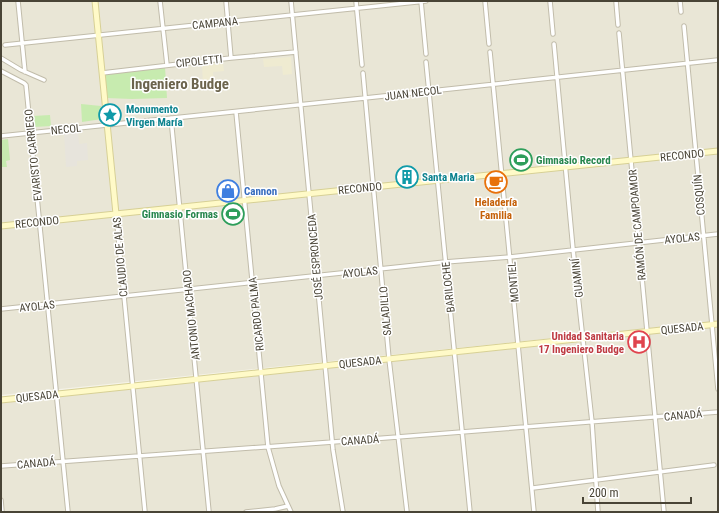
<svg xmlns="http://www.w3.org/2000/svg" width="719" height="513" font-family="'Roboto Condensed',sans-serif">
<style>
.residential{fill:#e9e6d6}
.industrial{fill:#e7e4dc}
.education{fill:#efebd1}
.green{fill:#c7ebaf}
.lines{fill:none;stroke-linecap:round;stroke-linejoin:round}
.street-casing{stroke:#c1bcaa;stroke-width:5.5}
.secondary-casing{stroke:#d7d095;stroke-width:7}
.street{stroke:#fff;stroke-width:3.5}
.secondary{stroke:#fffac8;stroke-width:5}
.labels{text-anchor:middle;stroke-width:3;stroke-linejoin:round;paint-order:stroke}
.street-label{font-size:11px;fill:#494436;stroke:#fff}
.culture-label{font-size:11px;font-weight:bold;fill:#0d838f;stroke:#fff;text-anchor:start}
.leisure-label{font-size:11px;font-weight:bold;fill:#27864d;stroke:#fff;text-anchor:start}
.shop-label{font-size:11px;font-weight:bold;fill:#366cbe;stroke:#fff;text-anchor:start}
.food-label{font-size:11px;font-weight:bold;fill:#c56008;stroke:#fff}
.health-label{font-size:11px;font-weight:bold;fill:#be3a42;stroke:#fff;text-anchor:end}
.district-label{font-size:15px;font-weight:bold;fill:#6c644d;stroke:#fff}
</style>
<rect width="100%" height="100%" fill="#f5f3e8"/>
<path class="residential" d="M1 1H718V321L1 395Z
M718 327V512H1V403Z"/>
<path class="industrial" d="M78 131 79 144 87 143 88 160 77 161V166L66 167 64 132Z"/>
<path class="education" d="M291 57 292 74 283 75 282 66 264 67 263 59Z
M223 64 224 71 213 72 214 84 203 85 202 65Z"/>
<path class="green" d="M165 67 167 98 132 99 106 98 104 74Z
M81 104 101 106 102 119 82 122Z
M50 115 51 126 34 127 33 116Z
M8 139 10 160 6 161 7 167H1V140Z"/>
<g class="lines">
<g class="street-casing">
<path id="street" d="M18 1 25 72
M160 1 167 65
M226 1 231 58
M291 1 333 450 343 512
M356 1 362 65
M421 1 426 54
M485 1 489 44
M550 1 553 34
M616 1 618 25
M680 1 681 12
M684 26 718 389
M619 33 664 512
M554 44 573 249 592 422 598 512
M5 45 426 1
M490 52 534 512
M1 58 21 70 44 80
M426 62 470 512
M1 71 24 83 26 85 68 512
M102 73 231 58 296 52
M363 73 389 359 407 512
M236 112 268 447 279 486 291 512
M171 118 209 512
M1 136 365 98 718 60
M116 214 145 512
M1 309 445 262 510 257 718 234
M1 466 333 442 718 412
M533 488 714 465
M1 500 2 512
M246 512 275 509 288 506"/>
</g>
<g class="secondary-casing">
<path id="secondary" d="M95 1 116 214
M1 226 718 151
M1 400C240 374 479 348 718 324"/>
</g>
<use href="#street" class="street"/>
<use href="#secondary" class="secondary"/>
</g>
<defs>
<g id="sight-ring" transform="scale(1.15)"><circle r="9.5" fill="#fff" stroke="#0f9aa8" stroke-width="1.5"/><path d="M0-6L1.8-2.2L6-1.7L2.9 1.2L3.7 5.4L0 3.3L-3.7 5.4L-2.9 1.2L-6-1.7L-1.8-2.2Z" fill="#0f9aa8"/></g>
<g id="stadium-ring" transform="scale(1.15)"><circle r="9.5" fill="#fff" stroke="#2e9e5b" stroke-width="1.5"/><path d="M0-5a6.5 5 0 1 0 0 10a6.5 5 0 1 0 0-10ZM-3.5-1.8h7v3.6h-7Z" fill="#2e9e5b"/></g>
<g id="building-ring" transform="scale(1.15)"><circle r="9.5" fill="#fff" stroke="#0f9aa8" stroke-width="1.5"/><path d="M-4-6H4V6H1V3H-1V6H-4ZM-2.5-4.3h1.7v1.8h-1.7ZM.8-4.3h1.7v1.8H.8ZM-2.5-1h1.7V.8h-1.7ZM.8-1h1.7V.8H.8Z" fill="#0f9aa8"/></g>
<g id="cafe-ring" transform="scale(1.15)"><circle r="9.5" fill="#fff" stroke="#e8710a" stroke-width="1.5"/><path d="M-5.5-4.5H6V0H3Q3 3.5 0 3.5H-2.5Q-5.5 3.5-5.5 0ZM3-3.2v2h1.7v-2ZM-6 4.5H4V6H-6Z" fill="#e8710a"/></g>
<g id="shop-ring" transform="scale(1.15)"><circle r="9.5" fill="#fff" stroke="#3f7fe0" stroke-width="1.5"/><path d="M-5-2.5h2.3a2.7 3.5 0 0 1 5.4 0H5L5.5 6h-11ZM-1.5-2.5h3a1.5 2.3 0 0 0-3 0Z" fill="#3f7fe0"/></g>
<g id="hospital-ring" transform="scale(1.15)"><circle r="9.5" fill="#fff" stroke="#e0444e" stroke-width="1.5"/><path d="M-5-5h3v3.5h4V-5h3V5h-3V1.5h-4V5h-3Z" fill="#e0444e"/></g>
</defs>
<g fill-rule="evenodd">
<use href="#sight-ring" x="110" y="115"/>
<use href="#stadium-ring" x="521" y="160"/>
<use href="#building-ring" x="407" y="177"/>
<use href="#cafe-ring" x="496" y="182"/>
<use href="#shop-ring" x="228" y="191"/>
<use href="#stadium-ring" x="233" y="214"/>
<use href="#hospital-ring" x="639" y="342"/>
</g>
<g class="labels">
<g class="street-label">
<text transform="translate(215 23) rotate(-6)" y="4">CAMPANA</text>
<text transform="translate(199 61) rotate(-6)" y="4">CIPOLETTI</text>
<text transform="translate(413 93) rotate(-7)" y="4">JUAN NECOL</text>
<text transform="translate(66 129) rotate(-6)" y="4">NECOL</text>
<text transform="translate(33 155) rotate(-96)" y="4">EVARISTO CARRIEGO</text>
<text transform="translate(682 155) rotate(-6)" y="4">RECONDO</text>
<text transform="translate(360 188) rotate(-6)" y="4">RECONDO</text>
<text transform="translate(699 195) rotate(-95)" y="4">COSQUÍN</text>
<text transform="translate(37 222) rotate(-6)" y="4">RECONDO</text>
<text transform="translate(637 225) rotate(-95)" y="4">RAMÓN DE CAMPOAMOR</text>
<text transform="translate(682 238) rotate(-6)" y="4">AYOLAS</text>
<text transform="translate(120 257) rotate(-95)" y="4">CLAUDIO DE ALAS</text>
<text transform="translate(315 257) rotate(-95)" y="4">JOSÉ ESPRONCEDA</text>
<text transform="translate(360 272) rotate(-6)" y="4">AYOLAS</text>
<text transform="translate(577 278) rotate(-96)" y="4">GUAMINÍ</text>
<text transform="translate(513 282) rotate(-95)" y="4">MONTIEL</text>
<text transform="translate(448 287) rotate(-96)" y="4">BARILOCHE</text>
<text transform="translate(37 306) rotate(-6)" y="4">AYOLAS</text>
<text transform="translate(385 311) rotate(-95)" y="4">SALADILLO</text>
<text transform="translate(256 314) rotate(-96)" y="4">RICARDO PALMA</text>
<text transform="translate(191 315) rotate(-96)" y="4">ANTONIO MACHADO</text>
<text transform="translate(682 328) rotate(-6)" y="4">QUESADA</text>
<text transform="translate(360 362) rotate(-6)" y="4">QUESADA</text>
<text transform="translate(37 396) rotate(-6)" y="4">QUESADA</text>
<text transform="translate(683 415) rotate(-5)" y="4">CANADÁ</text>
<text transform="translate(360 440) rotate(-4)" y="4">CANADÁ</text>
<text transform="translate(36 463) rotate(-5)" y="4">CANADÁ</text>
</g>
<g class="culture-label">
<text x="126" y="113">Monumento<tspan x="126" dy="13">Virgen María</tspan></text>
<text x="422" y="181">Santa Maria</text>
</g>
<g class="leisure-label">
<text x="536" y="164">Gimnasio Record</text>
<text x="218" y="218" text-anchor="end">Gimnasio Formas</text>
</g>
<g class="shop-label">
<text x="244" y="195">Cannon</text>
</g>
<g class="food-label">
<text x="496" y="206">Heladería<tspan x="496" dy="13">Familia</tspan></text>
</g>
<g class="health-label">
<text x="624" y="340">Unidad Sanitaria<tspan x="624" dy="13">17 Ingeniero Budge</tspan></text>
</g>
<g class="district-label">
<text x="180" y="89">Ingeniero Budge</text>
</g>
</g>
<rect width="719" height="513" fill="none" stroke="#494436" stroke-width="4"/>
<path d="M583 497v6h108v-6" fill="none" stroke="#494436" stroke-width="2"/>
<text x="589" y="497" font-size="12" fill="#494436" stroke="#ffffff" stroke-width="3" paint-order="stroke">200 m</text>
</svg>
